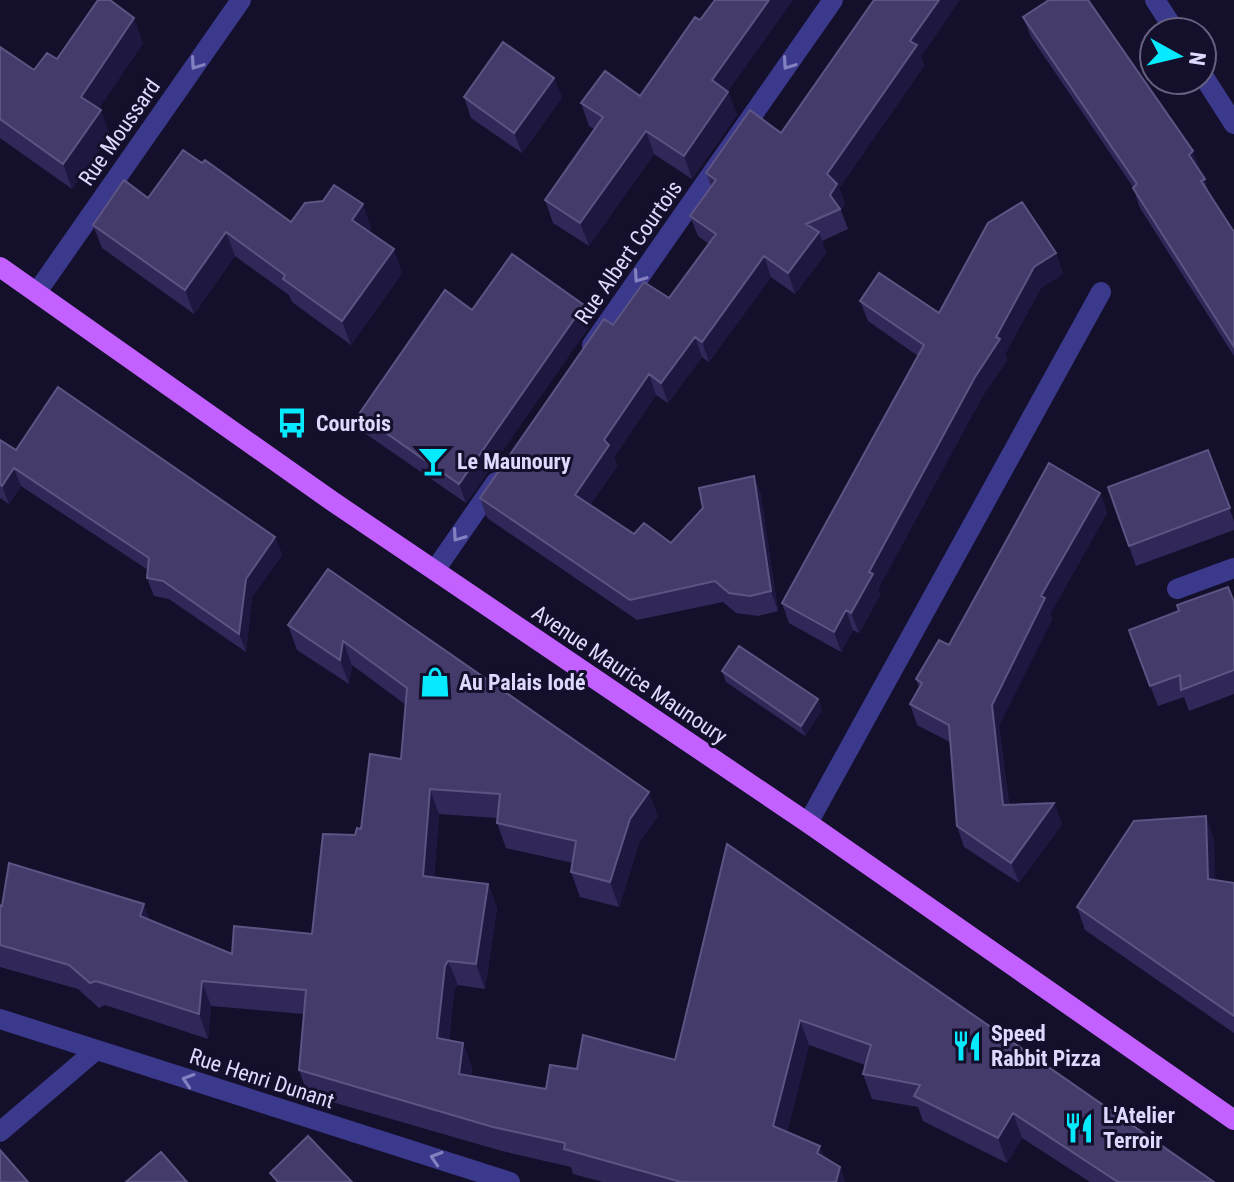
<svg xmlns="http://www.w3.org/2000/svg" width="1234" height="1182" font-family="'Roboto Condensed',sans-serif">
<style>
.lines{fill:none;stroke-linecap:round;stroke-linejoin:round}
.minor{stroke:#3b398c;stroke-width:20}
.major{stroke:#c261ff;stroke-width:20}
.wall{fill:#312859}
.shaded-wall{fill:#1e1740}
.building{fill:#443b6b;stroke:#5c5482;stroke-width:2}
.oneway{stroke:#8481c0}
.labels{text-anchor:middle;stroke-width:6;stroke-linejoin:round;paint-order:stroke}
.street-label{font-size:22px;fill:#dedaff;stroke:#14102c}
.poi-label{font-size:22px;font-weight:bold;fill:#dedaff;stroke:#14102c;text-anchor:start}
</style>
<rect width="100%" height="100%" fill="#14102c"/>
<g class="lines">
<path class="minor" d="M1155 0 1176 32
M1202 74 1234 124
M37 292 241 0
M592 345 833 0
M435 570 496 482
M1177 589 1234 568
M808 823 1101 292
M0 1019 510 1182
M0 1132 95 1051"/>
<path class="major" d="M0 267 332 501 808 823 1234 1120"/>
</g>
<path class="wall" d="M1023 17 1201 172 1210 195 1234 232V356L1140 208 1133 187 1031 37Z
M143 43 99 108 110 135 72 189 0 138V47L34 70 57 59Z
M921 57 924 66 839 188 845 204 841 210 848 229 822 241 826 253 795 294 771 277 709 362 702 357 668 403 656 395 614 457 617 466 590 505 634 534 671 543 754 476 761 496 778 611 758 616 736 613 723 602 637 620 487 518 480 498 613 325 669 298 709 244 698 236 690 216 711 186 706 173Z
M554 78 562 98 522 153 471 118 464 97Z
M728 92 737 115 692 179 654 154 589 246 553 223 545 200 594 129 589 126 581 103 640 96Z
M148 198 291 222 371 228 369 232 402 273 351 345 292 302 289 295 235 256 194 314 102 248 93 225Z
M1056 253 1063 274 1041 288 1005 354 1007 360 982 397 878 589 880 595 859 633 853 630 841 652 789 623 782 603 918 356 868 321 860 301 939 313Z
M472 310 591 324 466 503 366 434 359 414Z
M0 440 16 450 275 537 282 555 252 597 246 652 169 599 154 596 147 578 148 570 21 486 9 504 0 498Z
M1208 450 1234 521V530L1136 566 1108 487Z
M1100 493 1107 513 1050 614 1052 619 999 726 1009 804 1054 803 1062 824 1019 883 964 847 957 826 950 742 917 725 910 704 919 687 916 679Z
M328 569 658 816 639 843 619 907 580 897 571 872 573 863 506 848 497 823V818L439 814 434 877 488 884 497 908 485 989 458 985 454 990 449 1040 463 1043 472 1068 471 1077 546 1089 577 1069 675 1060 727 844 1214 1182H1090L1022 1138 1007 1163 923 1121 918 1107 872 1099 863 1074 865 1065 809 1045 787 1132 840 1167 845 1182H603L573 1174 571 1167 502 1151 308 1095 299 1070 304 1014 211 1006 208 1039 105 1005 99 1008 78 989 0 967V905L150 920 232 954 312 934 355 835 361 829 401 759 406 705 352 665 349 684 297 650 288 625Z
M1234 602V694L1189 711 1184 697 1158 706 1129 630Z
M722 671 818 699 822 710 805 736 726 682Z
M1214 839 1215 880 1234 883V1033L1085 930 1077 907Z"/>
<path class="shaded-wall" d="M769 0H793L720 103 712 80Z
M939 0H960L921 57 924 66 839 188 845 204 841 210 830 195 827 174 910 41Z
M134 18 143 43 90 122 81 97Z
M554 78 562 98 522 153 514 133Z
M728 92 737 115 692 179 684 156Z
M101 110 110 135 72 189 63 164Z
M646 131 654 154 589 246 580 223Z
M1193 151 1201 172 1196 175 1189 155Z
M363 204 371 228 360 244 352 220Z
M226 232 235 256 194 314 185 290Z
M819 232 826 253 795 294 788 273Z
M394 249 402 273 351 345 342 321Z
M1056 253 1063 274 1041 288 1005 354 1007 360 982 397 878 589 880 595 859 633 851 613 869 572 1034 267Z
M764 256 771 277 709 362 702 342Z
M584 305 591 324 466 503 459 484Z
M695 337 702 357 668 403 661 383Z
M649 374 656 395 614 457 617 466 582 516 575 495 604 440Z
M14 468 21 486 9 504 2 486Z
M754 476 761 496 778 611 771 591Z
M1100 493 1107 513 1050 614 1052 619 999 726 1011 825 1003 805 992 705 1041 596Z
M275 537 282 555 252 597 246 652 239 634 246 579Z
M846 610 853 630 841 652 834 632Z
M343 641 352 665 349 684 340 660Z
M818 699 822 710 805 736 801 726Z
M430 789 439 814 432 901 423 876Z
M649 792 658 816 639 843 619 907 610 882 630 819Z
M1054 803 1062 824 1019 883 1011 863Z
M1206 816 1214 839 1216 902 1208 879Z
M488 884 497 908 485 989 476 964Z
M144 904 153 929 140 916Z
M448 961 458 985 454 990 446 1063 437 1038 445 966Z
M202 981 211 1006 208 1039 199 1014Z
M800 1020 809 1045 782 1151 773 1126Z
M463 1043 472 1068 468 1099 459 1074Z
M1013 1113 1022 1138 1007 1163 998 1138Z
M820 1146 829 1171 817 1153Z
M840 1167 845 1182H836Z"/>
<path class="building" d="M98 0H110L134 18 81 97 101 110 63 164 0 119V47L34 70 47 53 57 59Z
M715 0H769L712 80 728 92 684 156 646 131 580 223 545 200 603 117 581 103 605 71 640 96 695 17 700 20Z
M874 0H939L910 41 917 45 827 174 837 184 830 195 840 209 806 224 819 232 788 273 764 256 702 342 695 337 661 383 649 374 604 440 609 445 575 495 634 534 644 523 671 543 703 508 699 488 754 476 771 591 750 596 729 593 715 581 630 600 480 498 604 319 613 325 644 282 669 298 716 234 690 216 716 180 706 173 750 110 781 133Z
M1049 0H1088L1193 151 1189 155 1205 179 1201 181 1234 232V347L1133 188 1137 184 1023 17Z
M503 42 554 78 514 133 464 97Z
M183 150 202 163 205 160 291 222 305 203 323 201 334 185 363 204 352 220 394 249 342 321 283 279 285 275 226 232 185 290 93 225 124 180 148 198Z
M1022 202 1056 253 1034 267 996 337 1000 339 975 377 869 572 873 574 851 613 846 610 834 632 782 603 924 345 860 301 879 273 939 313 988 223Z
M512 254 584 305 459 484 359 414 445 290 472 310Z
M58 387 275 537 246 579 239 634 163 581 147 578 149 558 14 468 2 486 0 484V440L16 450Z
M1208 450 1230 508 1129 546 1108 487Z
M1049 463 1100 493 1041 596 1045 598 992 705 1003 805 1054 803 1011 863 957 826 949 725 910 704 922 683 916 679 939 640 949 645Z
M328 569 649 792 630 819 610 882 571 872 576 841 497 823 500 794 430 789 423 876 488 884 476 964 448 961 445 966 437 1038 463 1043 459 1074 546 1089 550 1065 577 1069 583 1035 675 1060 727 844 1214 1182H1118L1013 1113 998 1138 914 1096 920 1085 863 1074 871 1045 800 1020 773 1126 820 1146 817 1153 840 1167 836 1182H681L564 1149 565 1143 493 1127 299 1070 306 990 202 981 199 1014 96 981 90 983 69 965 0 945V905L2 906 9 863 144 904 140 916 232 954 234 926 312 934 323 834 355 835 357 828 361 829 370 754 401 759 407 688 343 641 340 660 288 625Z
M1228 587 1234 602V670L1181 690 1180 675 1150 686 1129 630 1179 611 1177 605Z
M739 646 818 699 801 726 722 671Z
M1206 816 1208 879 1234 883V1016L1077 907 1134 821Z
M308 1136 352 1182H278L270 1173Z
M0 1150 28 1182H0Z
M161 1152 187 1182H126Z"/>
<defs><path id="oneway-chevron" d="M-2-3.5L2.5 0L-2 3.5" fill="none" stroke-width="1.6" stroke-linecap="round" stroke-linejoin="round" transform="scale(2)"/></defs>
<g class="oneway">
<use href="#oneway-chevron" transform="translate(196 64) rotate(125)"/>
<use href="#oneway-chevron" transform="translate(788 64) rotate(125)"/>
<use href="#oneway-chevron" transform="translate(639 277) rotate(125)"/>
<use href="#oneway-chevron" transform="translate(458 536) rotate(125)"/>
<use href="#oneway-chevron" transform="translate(188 1080) rotate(-162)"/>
<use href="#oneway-chevron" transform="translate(436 1158) rotate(-162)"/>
</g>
<defs>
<g id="bus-bare" transform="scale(2.4)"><path d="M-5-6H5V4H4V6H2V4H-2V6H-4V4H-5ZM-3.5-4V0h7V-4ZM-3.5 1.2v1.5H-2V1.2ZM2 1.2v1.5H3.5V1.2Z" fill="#06eaff" stroke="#14102c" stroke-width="2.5" paint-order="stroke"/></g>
<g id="bar-bare" transform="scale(2.4)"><path d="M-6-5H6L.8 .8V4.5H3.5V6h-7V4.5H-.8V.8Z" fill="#06eaff" stroke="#14102c" stroke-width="2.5" paint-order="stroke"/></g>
<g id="shop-bare" transform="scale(2.4)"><path d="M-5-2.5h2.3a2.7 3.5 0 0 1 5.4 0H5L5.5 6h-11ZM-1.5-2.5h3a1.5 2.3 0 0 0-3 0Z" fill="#06eaff" stroke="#14102c" stroke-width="2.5" paint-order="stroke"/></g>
<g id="restaurant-bare" transform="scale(2.4)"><path d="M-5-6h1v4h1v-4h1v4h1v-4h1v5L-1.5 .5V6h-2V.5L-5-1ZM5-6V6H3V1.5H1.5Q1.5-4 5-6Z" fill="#06eaff" stroke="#14102c" stroke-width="2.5" paint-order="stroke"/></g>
</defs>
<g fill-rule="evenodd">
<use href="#bus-bare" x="292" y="423"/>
<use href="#bar-bare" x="433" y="461"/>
<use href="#shop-bare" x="435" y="682"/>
<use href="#restaurant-bare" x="967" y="1046"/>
<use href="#restaurant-bare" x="1079" y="1128"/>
</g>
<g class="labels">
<g class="street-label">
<text transform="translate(119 132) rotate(-55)" y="8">Rue Moussard</text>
<text transform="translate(628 252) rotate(-55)" y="8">Rue Albert Courtois</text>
<text transform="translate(630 674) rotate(34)" y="8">Avenue Maurice Maunoury</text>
<text transform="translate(262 1078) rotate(18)" y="8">Rue Henri Dunant</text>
</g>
<g class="poi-label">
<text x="316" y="431">Courtois</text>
<text x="457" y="469">Le Maunoury</text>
<text x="459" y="690">Au Palais Iodé</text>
<text x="991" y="1041">Speed<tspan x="991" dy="25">Rabbit Pizza</tspan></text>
<text x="1103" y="1123">L'Atelier<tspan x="1103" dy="25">Terroir</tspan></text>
</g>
</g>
<g transform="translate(1178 56) rotate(98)"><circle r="38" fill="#14102c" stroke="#656180" stroke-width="2"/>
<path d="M0-6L14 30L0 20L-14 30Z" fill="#06eaff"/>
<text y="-12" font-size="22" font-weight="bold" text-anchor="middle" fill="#dedaff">N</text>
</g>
</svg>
